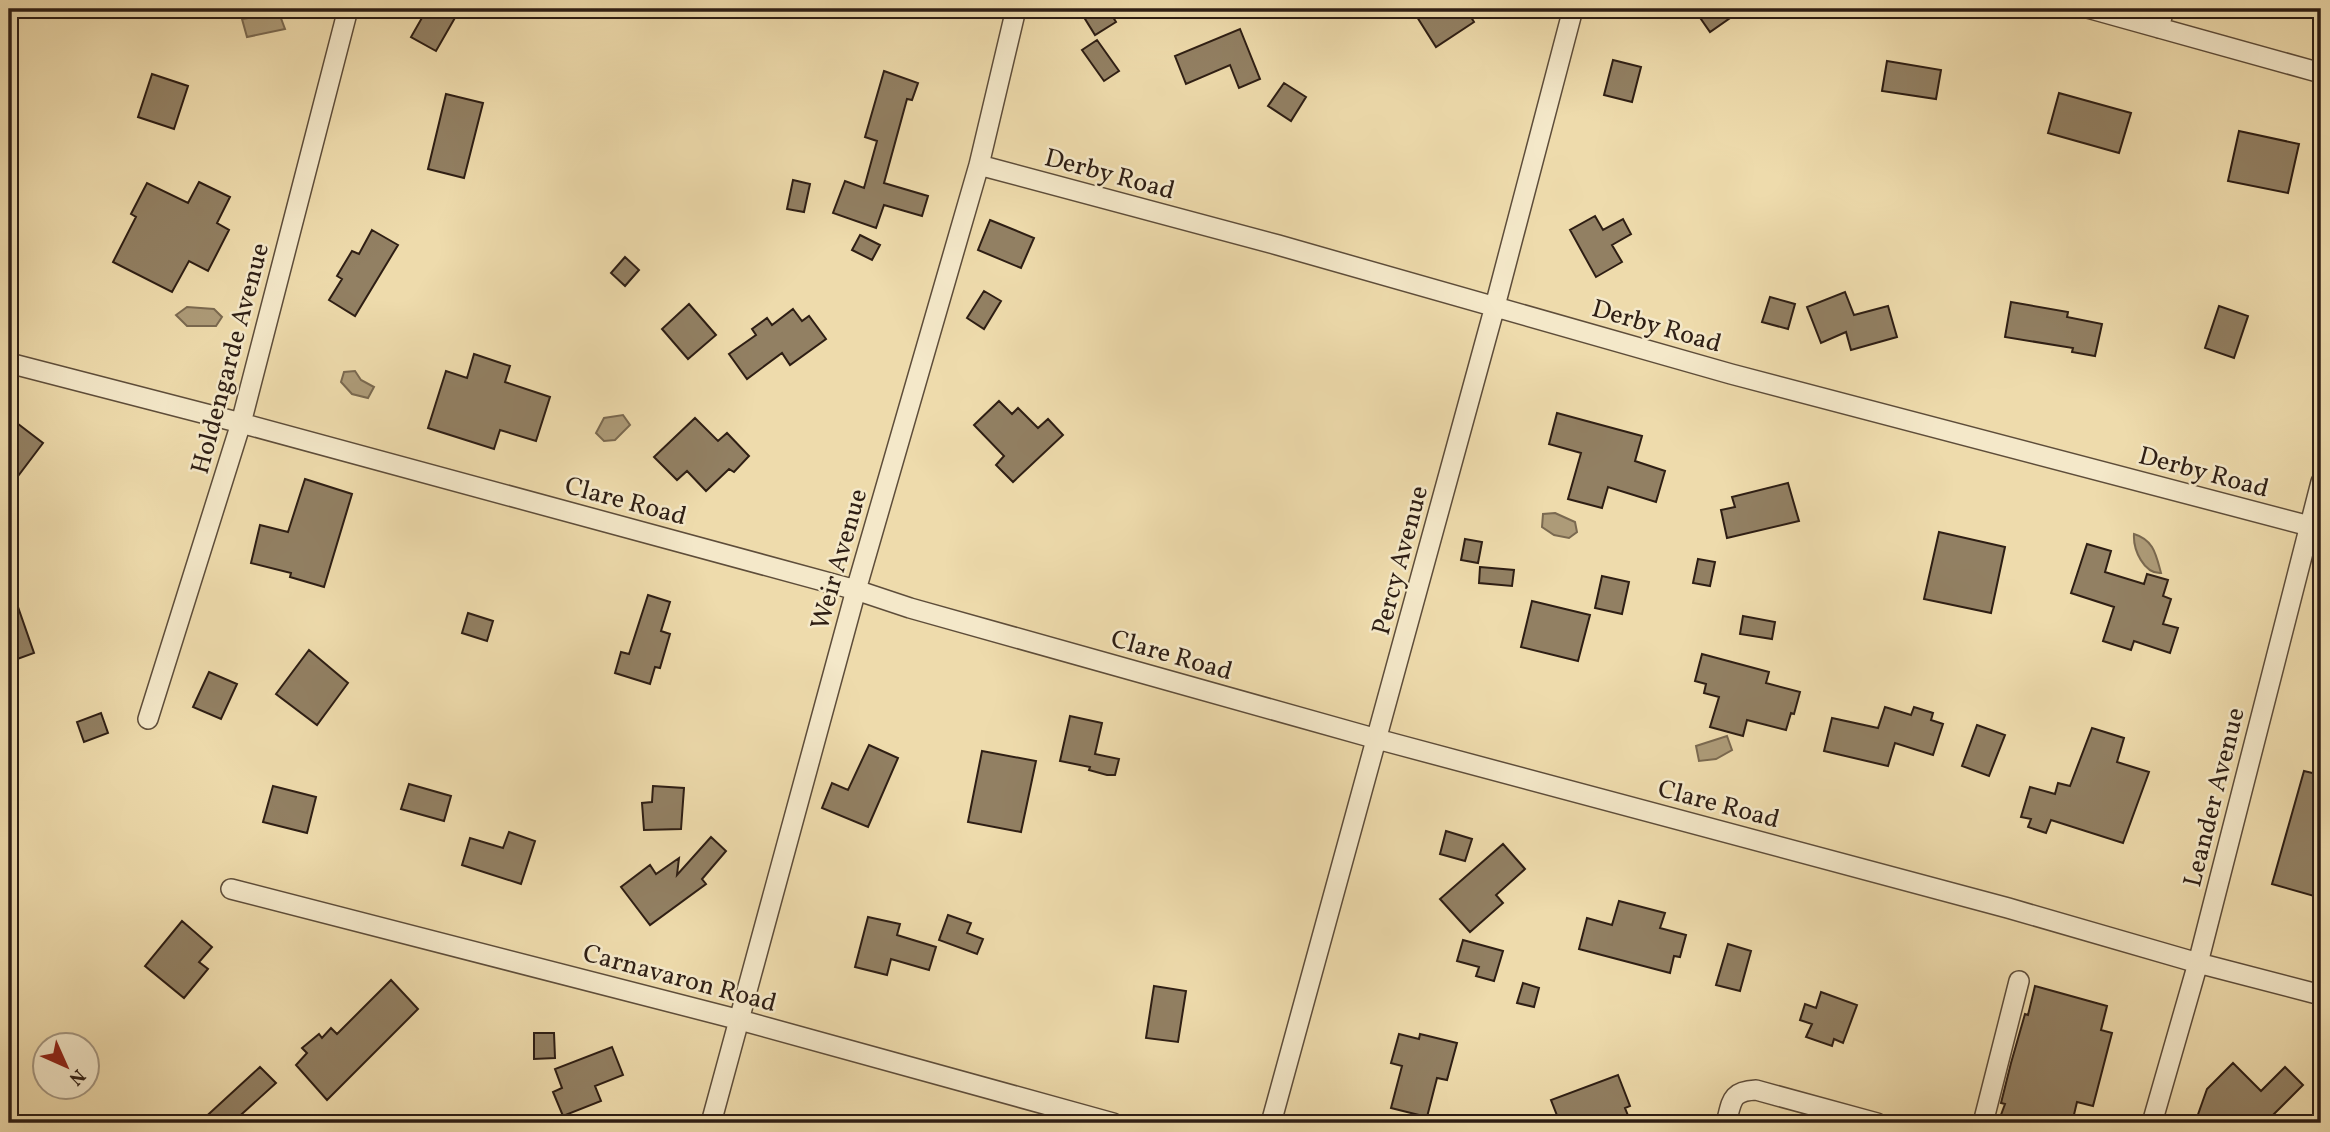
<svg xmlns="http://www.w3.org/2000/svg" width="2330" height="1132" font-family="Vollkorn,serif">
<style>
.water{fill:#ad9b78;stroke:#7a6950;stroke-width:2}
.building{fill:#928063;stroke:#2e1e14;stroke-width:2}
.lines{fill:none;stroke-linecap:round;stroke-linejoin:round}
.street-casing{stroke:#5e4d3a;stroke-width:22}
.street{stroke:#f4e8c9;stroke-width:19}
.labels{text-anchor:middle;stroke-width:5;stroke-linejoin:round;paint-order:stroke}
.street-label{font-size:26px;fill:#2e1e14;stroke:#f4e8c9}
</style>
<rect width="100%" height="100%" fill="#eedbac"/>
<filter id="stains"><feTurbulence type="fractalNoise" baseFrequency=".00286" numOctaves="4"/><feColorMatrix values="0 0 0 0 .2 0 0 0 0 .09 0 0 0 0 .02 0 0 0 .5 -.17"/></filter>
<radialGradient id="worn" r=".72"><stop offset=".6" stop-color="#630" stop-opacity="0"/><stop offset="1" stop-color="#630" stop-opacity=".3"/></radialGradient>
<path class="water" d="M279 13 285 29 247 37 242 19Z
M187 307 214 309 222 317 216 326H187L176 315Z
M355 371 361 380 374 387 368 398 352 394 341 382 344 372Z
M623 415 630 425 615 440 604 441 596 433 604 418Z
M1555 513 1575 522 1577 532 1569 538 1554 535 1542 527 1543 514Z
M2134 534C2154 540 2156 555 2161 573 2144 574 2133 550 2134 534Z
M1727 736 1732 750 1716 759 1699 761 1696 746Z"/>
<path class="building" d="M427 9H460L436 51 411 37Z
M1091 9H1108L1116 22 1095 35 1082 14Z
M1412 9H1466L1474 22 1436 47Z
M1694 9H1743L1710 32Z
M1240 29 1260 79 1239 88 1230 65 1186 84 1175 56Z
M1097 40 1119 71 1104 81 1082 50Z
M1613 60 1641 67 1632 102 1604 95Z
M1887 61 1941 70 1936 99 1882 91Z
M884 71 918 83 912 100 907 99 884 183 928 196 922 216 884 205 876 228 833 213 845 181 864 188 877 141 865 137Z
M152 74 188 86 174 129 138 117Z
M1284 83 1306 97 1291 121 1268 106Z
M2059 93 2131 113 2119 153 2048 133Z
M446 94 483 103 464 178 428 169Z
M2239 131 2299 144 2288 193 2228 181Z
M793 180 810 184 804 212 787 209Z
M199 182 230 197 217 223 229 230 208 271 189 261 172 292 113 262 136 217 131 214 147 183 188 203Z
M1595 216 1603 230 1623 219 1631 234 1612 245 1622 262 1596 277 1570 230Z
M990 220 1034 238 1021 268 978 250Z
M372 230 398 245 355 316 329 300 342 279 337 276 352 251 359 254Z
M860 235 880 245 872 260 852 250Z
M625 257 639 270 625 286 611 273Z
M984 291 1001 301 984 329 967 318Z
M1845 292 1854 315 1888 306 1897 337 1851 350 1846 332 1821 343 1807 307Z
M1770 297 1795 304 1788 329 1762 322Z
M2011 302 2068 312 2067 317 2102 324 2095 356 2072 352 2073 348 2005 337Z
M689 304 716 335 688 359 662 329Z
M2219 306 2248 316 2234 358 2205 348Z
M793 309 802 321 809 316 826 339 790 365 782 353 747 379 729 354 756 335 752 329 767 318 772 325Z
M474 354 510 366 505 382 550 397 536 441 500 430 494 449 428 428 446 371 467 378Z
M999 401 1012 414 1018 408 1038 428 1048 419 1063 435 1013 482 996 465 1004 456 974 425Z
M1557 413 1642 436 1635 461 1665 471 1656 502 1608 487 1602 508 1568 499 1581 453 1549 444Z
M9 417 43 443 9 488Z
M695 418 718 441 727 433 749 456 734 472 729 469 706 491 687 471 677 480 654 457Z
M305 479 352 494 324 587 290 577 291 573 251 563 260 525 288 532Z
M1788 483 1799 521 1727 538 1721 510 1735 507 1732 497Z
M1939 532 2005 547 1991 613 1924 599Z
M1465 539 1482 542 1478 563 1461 560Z
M2087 544 2111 551 2105 572 2144 584 2147 574 2168 580 2163 596 2171 599 2163 624 2178 628 2170 653 2134 641 2131 650 2103 641 2114 607 2071 593Z
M1698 559 1715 562 1710 586 1693 583Z
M1480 567 1514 570 1512 586 1479 583Z
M1602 576 1629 582 1622 614 1595 608Z
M9 587H11L34 653 9 662Z
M648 595 670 602 661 631 670 634 660 668 655 667 650 684 615 673 621 652 629 654Z
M1532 601 1590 615 1578 661 1521 647Z
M468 613 493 621 487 641 462 633Z
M1743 616 1775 622 1772 639 1740 634Z
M309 650 348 683 317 725 276 694Z
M1702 654 1769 672 1766 683 1800 692 1794 714 1791 713 1786 730 1747 720 1743 736 1710 727 1719 697 1704 693 1706 684 1695 681Z
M209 672 237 684 221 719 193 707Z
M1885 707 1911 715 1914 707 1933 713 1931 720 1943 724 1933 755 1895 743 1888 766 1824 751 1832 718 1878 728Z
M101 713 108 733 84 742 77 722Z
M1070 716 1102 723 1095 754 1119 759 1115 775H1107L1089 770 1090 767 1060 761Z
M1977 725 2005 735 1989 776 1962 766Z
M2092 728 2124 738 2117 762 2149 772 2123 843 2051 820 2046 833 2028 827 2031 819 2021 817 2030 787 2055 794 2058 783 2070 786Z
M869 745 898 758 868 827 822 808 832 783 848 790Z
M982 751 1036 761 1021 832 968 822Z
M2304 771 2321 775V898L2272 884Z
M409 784 451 796 444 821 401 809Z
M273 786 316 797 307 833 263 822Z
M653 786 684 788 681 829 644 830 642 803 652 802Z
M1446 831 1472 839 1465 861 1440 854Z
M509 832 535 841 521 884 462 865 470 838 503 848Z
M711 837 726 851 702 879 706 884 650 925 621 887 650 865 656 874 679 858 677 875Z
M1503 844 1525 869 1496 895 1503 903 1470 932 1440 899Z
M1619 901 1665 913 1660 928 1686 935 1680 957 1674 956 1670 973 1579 949 1587 918 1612 925Z
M948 915 971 923 967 933 983 939 977 954 939 940Z
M868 917 900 924 897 935 936 947 929 970 891 959 887 975 855 967Z
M182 921 212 947 199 962 208 969 184 998 145 966Z
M1463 940 1503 951 1494 981 1476 976 1479 967 1457 961Z
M1728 944 1751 951 1740 991 1716 985Z
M391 980 418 1009 327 1100 296 1065 307 1053 302 1048 319 1034 322 1038 331 1028 337 1034Z
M1523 983 1539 988 1534 1007 1517 1003Z
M1154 986 1186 991 1178 1042 1146 1038Z
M2035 986 2107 1006 2101 1030 2112 1033 2093 1106 2077 1102 2072 1123H1998L2005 1104 2001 1103 2011 1063 2025 1014 2028 1015Z
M1821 992 1857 1005 1843 1043 1834 1039 1832 1046 1806 1037 1812 1024 1800 1020 1805 1004 1816 1008Z
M534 1033H554L555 1058 534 1059Z
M1399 1034 1419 1039 1420 1034 1457 1043 1447 1080 1437 1078 1427 1117 1391 1108 1402 1066 1391 1063Z
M612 1047 623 1075 595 1086 601 1101 563 1116 553 1092 562 1088 555 1069Z
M2233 1063 2261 1091 2285 1067 2303 1085 2265 1123H2195L2207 1089Z
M260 1067 276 1083 232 1123H199Z
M1618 1075 1630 1106 1625 1108 1631 1123H1560L1551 1100Z"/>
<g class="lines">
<g class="street-casing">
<path id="street" d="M2091 9 2321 73
M2159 28 2164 9
M979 165 1278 245 1731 374 2321 529
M9 363 241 423 856 590 910 608 1377 739 2008 908 2198 963 2321 995
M148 719 241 423 348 9
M231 889 740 1020 1113 1123
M711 1123 856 590 979 165 1016 9
M1271 1123 1495 306 1573 9
M1726 1123C1732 1102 1730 1091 1756 1090L1877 1123
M1983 1123 2019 981
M2152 1123 2198 963 2321 482"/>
</g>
<use href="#street" class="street"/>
</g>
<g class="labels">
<g class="street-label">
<text transform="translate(1110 173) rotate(15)" y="9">Derby Road</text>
<text transform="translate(1657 325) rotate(16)" y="9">Derby Road</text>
<text transform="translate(229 358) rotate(-75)" y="9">Holdengarde Avenue</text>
<text transform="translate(2204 471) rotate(15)" y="9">Derby Road</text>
<text transform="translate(626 500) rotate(15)" y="9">Clare Road</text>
<text transform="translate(838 559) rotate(-74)" y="9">Weir Avenue</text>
<text transform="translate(1399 560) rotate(-75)" y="9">Percy Avenue</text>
<text transform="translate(1172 654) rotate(16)" y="9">Clare Road</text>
<text transform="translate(2213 797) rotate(-76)" y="9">Leander Avenue</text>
<text transform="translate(1719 803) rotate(15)" y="9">Clare Road</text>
<text transform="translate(680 977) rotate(15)" y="9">Carnavaron Road</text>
</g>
</g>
<rect width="2330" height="1132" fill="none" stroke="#eedbac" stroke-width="35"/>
<rect x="10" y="10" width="2309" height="1111" fill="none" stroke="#2e1e14" stroke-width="3.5"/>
<rect x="18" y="18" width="2295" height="1097" fill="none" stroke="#2e1e14" stroke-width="2"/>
<g transform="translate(66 1066) rotate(135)"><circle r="33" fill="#f4e8c9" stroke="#a59781" stroke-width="2"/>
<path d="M0-5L12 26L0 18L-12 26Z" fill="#8f2418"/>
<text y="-10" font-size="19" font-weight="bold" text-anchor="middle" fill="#2e1e14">N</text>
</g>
<rect width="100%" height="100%" filter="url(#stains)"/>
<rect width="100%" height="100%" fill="url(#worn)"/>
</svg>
